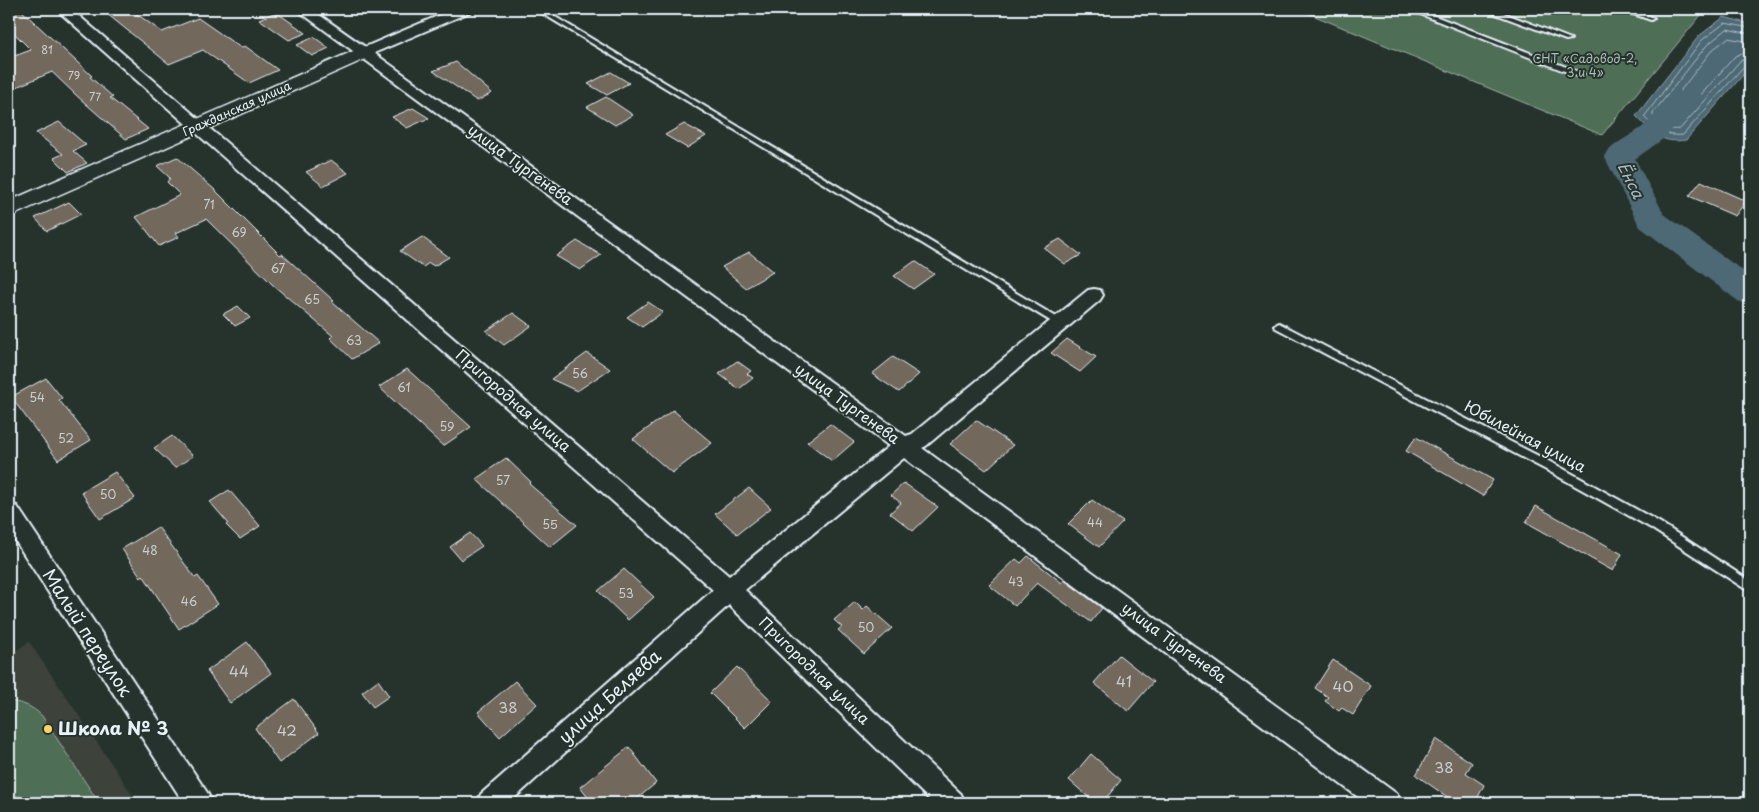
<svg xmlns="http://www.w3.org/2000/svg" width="1759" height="812" font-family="'Playpen Sans',sans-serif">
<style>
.built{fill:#3d433b}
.green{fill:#506e56;stroke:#9cb0a7}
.water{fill:#4e6974;stroke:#8c9fa9}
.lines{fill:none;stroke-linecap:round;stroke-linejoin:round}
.shore{stroke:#aabbc3;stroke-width:1}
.river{fill:#4e6974;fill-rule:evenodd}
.building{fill:#72685b;stroke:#e8f1f8}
.lane-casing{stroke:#e8f1f8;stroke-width:4}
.street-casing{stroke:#e8f1f8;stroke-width:4}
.secondary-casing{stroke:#e8f1f8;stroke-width:3}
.lane{fill:#26332d;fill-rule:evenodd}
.street{fill:#26332d;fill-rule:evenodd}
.secondary{fill:#26332d;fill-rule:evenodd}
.poi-dot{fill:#ffd166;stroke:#26332d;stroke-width:2}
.labels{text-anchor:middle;stroke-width:4;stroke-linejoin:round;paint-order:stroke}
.far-number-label{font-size:11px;fill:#cacfd1}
.far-park-label{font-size:12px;fill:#abbdb7;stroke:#26332d}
.far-street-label{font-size:12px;fill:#e8f1f8;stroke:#26332d}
.number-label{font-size:12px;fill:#cacfd1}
.street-label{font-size:15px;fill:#e8f1f8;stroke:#26332d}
.near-number-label{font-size:15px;fill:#cacfd1}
.water-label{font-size:16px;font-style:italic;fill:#aabbc3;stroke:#26332d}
.near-street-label{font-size:18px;fill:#e8f1f8;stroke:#26332d}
.near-poi-label{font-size:18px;font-weight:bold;fill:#e8f1f8;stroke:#26332d;text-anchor:start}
</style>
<rect width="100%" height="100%" fill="#26332d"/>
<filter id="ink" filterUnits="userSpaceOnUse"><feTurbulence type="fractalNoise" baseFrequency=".02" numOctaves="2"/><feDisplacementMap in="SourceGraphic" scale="10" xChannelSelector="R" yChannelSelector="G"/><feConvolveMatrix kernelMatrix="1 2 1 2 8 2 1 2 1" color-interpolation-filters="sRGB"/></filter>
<g filter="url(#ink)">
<path class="built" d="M29 642 138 803H9V655Z"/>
<path class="green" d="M1298 9H1706L1602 135Z
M9 701C23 703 32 706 42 716L99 803H9Z"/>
<path class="water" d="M1724 17 1750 24V67L1686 140C1660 144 1653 133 1636 116L1699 36Z"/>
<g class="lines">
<path class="shore" d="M1750 28 1725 23 1702 40 1644 117C1656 129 1666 137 1683 135L1744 66 1750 64
M1750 34 1727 29 1707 45 1653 113V116C1660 125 1668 131 1680 129L1740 61 1750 58
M1750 42 1728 38 1712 50 1663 113V116L1674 123 1677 122 1735 56 1750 50"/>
<path class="river" d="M1688 88 1698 90 1702 96 1698 102 1663 139 1635 159 1664 214 1750 276V305L1738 301 1640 227 1604 156C1613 143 1629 137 1641 128 1658 115 1668 93 1688 88Z"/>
</g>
<path class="building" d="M9 9H20L92 76 90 77 113 97 110 98 148 129 126 139 77 96 52 72 9 90V58L31 50 9 28Z
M101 9H130L162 32 198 18 241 48 245 46 278 70 249 83 203 50 169 64Z
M276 12 306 33 289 40 259 19Z
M314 37 329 48 312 56 297 45Z
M456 62 492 93 477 101 433 71Z
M611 72 629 83 607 95 588 84Z
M606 97 633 115 615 125 587 107Z
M413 108 429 118 407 128 392 117Z
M59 122 86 145 73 151 87 163 68 172 54 158 63 154 36 133Z
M684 124 706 136 687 148 665 135Z
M177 157 215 190 280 255 282 254 334 301 332 302 379 343 352 359 330 338 333 336 273 285 206 219 176 233 179 237 159 246 136 217 180 195 167 182 170 178 157 166Z
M331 160 348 173 323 186 306 172Z
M1701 181 1746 201 1735 216 1689 196Z
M69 202 81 214 47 231 35 218Z
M422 237 449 257 434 266 429 263 423 267 400 251Z
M1060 239 1081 255 1065 264 1044 248Z
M577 241 601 255 580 270 556 256Z
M749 252 773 272 746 288 722 267Z
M915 261 934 274 913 289 894 276Z
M648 302 663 312 642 327 627 317Z
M238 306 250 318 235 326 223 314Z
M513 313 531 326 504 345 486 331Z
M1067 339 1096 357 1080 372 1051 353Z
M587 353 610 369 577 391 551 379Z
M893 357 919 374 899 392 872 374Z
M737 361 751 371 747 374 753 378 739 389 719 374Z
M407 369 429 389 471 427 443 446 379 387Z
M46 378 62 398 59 400 91 440 58 460 11 397Z
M673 410 712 443 672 473 633 439Z
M976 420 1013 445 986 470 950 444Z
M830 424 854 442 832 461 807 442Z
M172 436 193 456 175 468 154 448Z
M1416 437 1493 480 1483 496 1406 451Z
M506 458 531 482 529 484 577 525 550 547 476 479Z
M115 472 135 498 100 519 81 492Z
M904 483 938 507 913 531 890 513 901 503 891 495Z
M749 488 771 508 737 534 715 514Z
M229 490 260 526 240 539 226 525 228 523 210 502Z
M1092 500 1123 522 1099 547 1068 524Z
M1536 506 1622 554 1613 571 1526 522Z
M158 527 195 578 198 576 218 604 179 629 143 575 141 577 122 549Z
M470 533 482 546 461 560 450 547Z
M1028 556 1062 583 1064 580 1102 608 1091 622 1037 583 1015 606 989 585 1016 559 1021 563Z
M624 569 654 597 628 620 598 591Z
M855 602 863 610 867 606 892 628 864 654 838 630 842 627 834 620Z
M247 642 271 673 230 703 207 671Z
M1119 655 1153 682 1128 711 1094 683Z
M1333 660 1371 686 1353 715 1342 708 1339 711 1325 701 1328 697 1315 688Z
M737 667 772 701 745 728 710 693Z
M378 680 389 696 373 707 362 692Z
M515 681 537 704 500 737 478 712Z
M294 699 319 733 279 763 255 728Z
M1436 739 1472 763 1466 773 1484 785 1475 803H1456L1416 775Z
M629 747 656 783 632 803H592L580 787Z
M1091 754 1121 780 1102 803H1095L1069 780Z"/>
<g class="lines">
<g class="lane-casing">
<path id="lane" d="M535 9H542L1063 321 1065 323 1063 325H1057Z
M1409 9H1417L1584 74 1577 76 1410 10Z
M1484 9H1493L1571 39 1566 40 1485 10Z
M1621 9H1630L1654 18 1651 20 1622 10Z
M1746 9H1750V11L1747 10Z
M1279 323 1560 467 1659 522 1750 581V592L1651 528 1552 473 1276 328 1274 326Z"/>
</g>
<g class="street-casing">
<path id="street" d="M56 9H71L729 576 889 446 296 9H311L365 47 454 9H472L470 12 374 53 906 436 912 434 1088 290 1094 289 1100 290 1103 295 1100 300 926 446 922 448 1397 794 1401 803H1366L904 458 745 590 961 794 965 803H933L729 605 509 803H477L481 794 713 590Z
M9 504 17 506 208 794 212 803H184L9 531Z"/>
</g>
<g class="secondary-casing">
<path id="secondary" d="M365 46 372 48 375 52 372 56 9 217V201Z"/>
</g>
<use href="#lane" class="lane"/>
<use href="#street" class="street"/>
<use href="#secondary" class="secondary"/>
</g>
</g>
<circle class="poi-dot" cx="48" cy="729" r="5"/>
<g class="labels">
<g class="far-number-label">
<text x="47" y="54">81</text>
<text x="74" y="80">79</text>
<text x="95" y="101">77</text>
</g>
<g class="far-park-label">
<text x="1585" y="63">СНТ «Садовод-2,<tspan x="1585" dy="14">3 и 4»</tspan></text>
</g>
<g class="far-street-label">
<text transform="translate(237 109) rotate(-24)" y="4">Гражданская улица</text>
</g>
<g class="number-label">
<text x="209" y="209">71</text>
<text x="239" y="237">69</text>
<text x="278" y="273">67</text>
<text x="312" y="304">65</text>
<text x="354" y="345">63</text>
<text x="580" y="378">56</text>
<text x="404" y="392">61</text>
<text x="37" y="402">54</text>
<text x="447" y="431">59</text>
<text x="66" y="443">52</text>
<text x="503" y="485">57</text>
<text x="108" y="499">50</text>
<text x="1095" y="527">44</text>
<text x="550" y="529">55</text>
<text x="150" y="555">48</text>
<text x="1016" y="586">43</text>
<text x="626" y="598">53</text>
<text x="189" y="606">46</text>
<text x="866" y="632">50</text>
</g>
<g class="street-label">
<text transform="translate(520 165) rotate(36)" y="5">улица Тургенева</text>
<text transform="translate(513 401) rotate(41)" y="5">Пригородная улица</text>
<text transform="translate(847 404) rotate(36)" y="5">улица Тургенева</text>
<text transform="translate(1525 437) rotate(28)" y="5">Юбилейная улица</text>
<text transform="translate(1174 643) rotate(36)" y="5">улица Тургенева</text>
<text transform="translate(814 671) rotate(44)" y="5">Пригородная улица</text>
</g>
<g class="near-number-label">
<text x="239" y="677">44</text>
<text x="1124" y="687">41</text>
<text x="1343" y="692">40</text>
<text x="508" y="713">38</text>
<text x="287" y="736">42</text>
<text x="1444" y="773">38</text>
</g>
<g class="water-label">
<text transform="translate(1631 180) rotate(64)" y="6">Ёнса</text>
</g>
<g class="near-street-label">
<text transform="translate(87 633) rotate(57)" y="6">Малый переулок</text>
<text transform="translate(610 697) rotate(-42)" y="6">улица Беляева</text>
</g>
<g class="near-poi-label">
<text x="58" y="735">Школа № 3</text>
</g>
</g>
<rect width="1759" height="812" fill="none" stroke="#26332d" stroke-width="30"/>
<rect x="15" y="15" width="1729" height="782" fill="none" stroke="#e8f1f8" stroke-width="2" filter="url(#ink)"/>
</svg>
